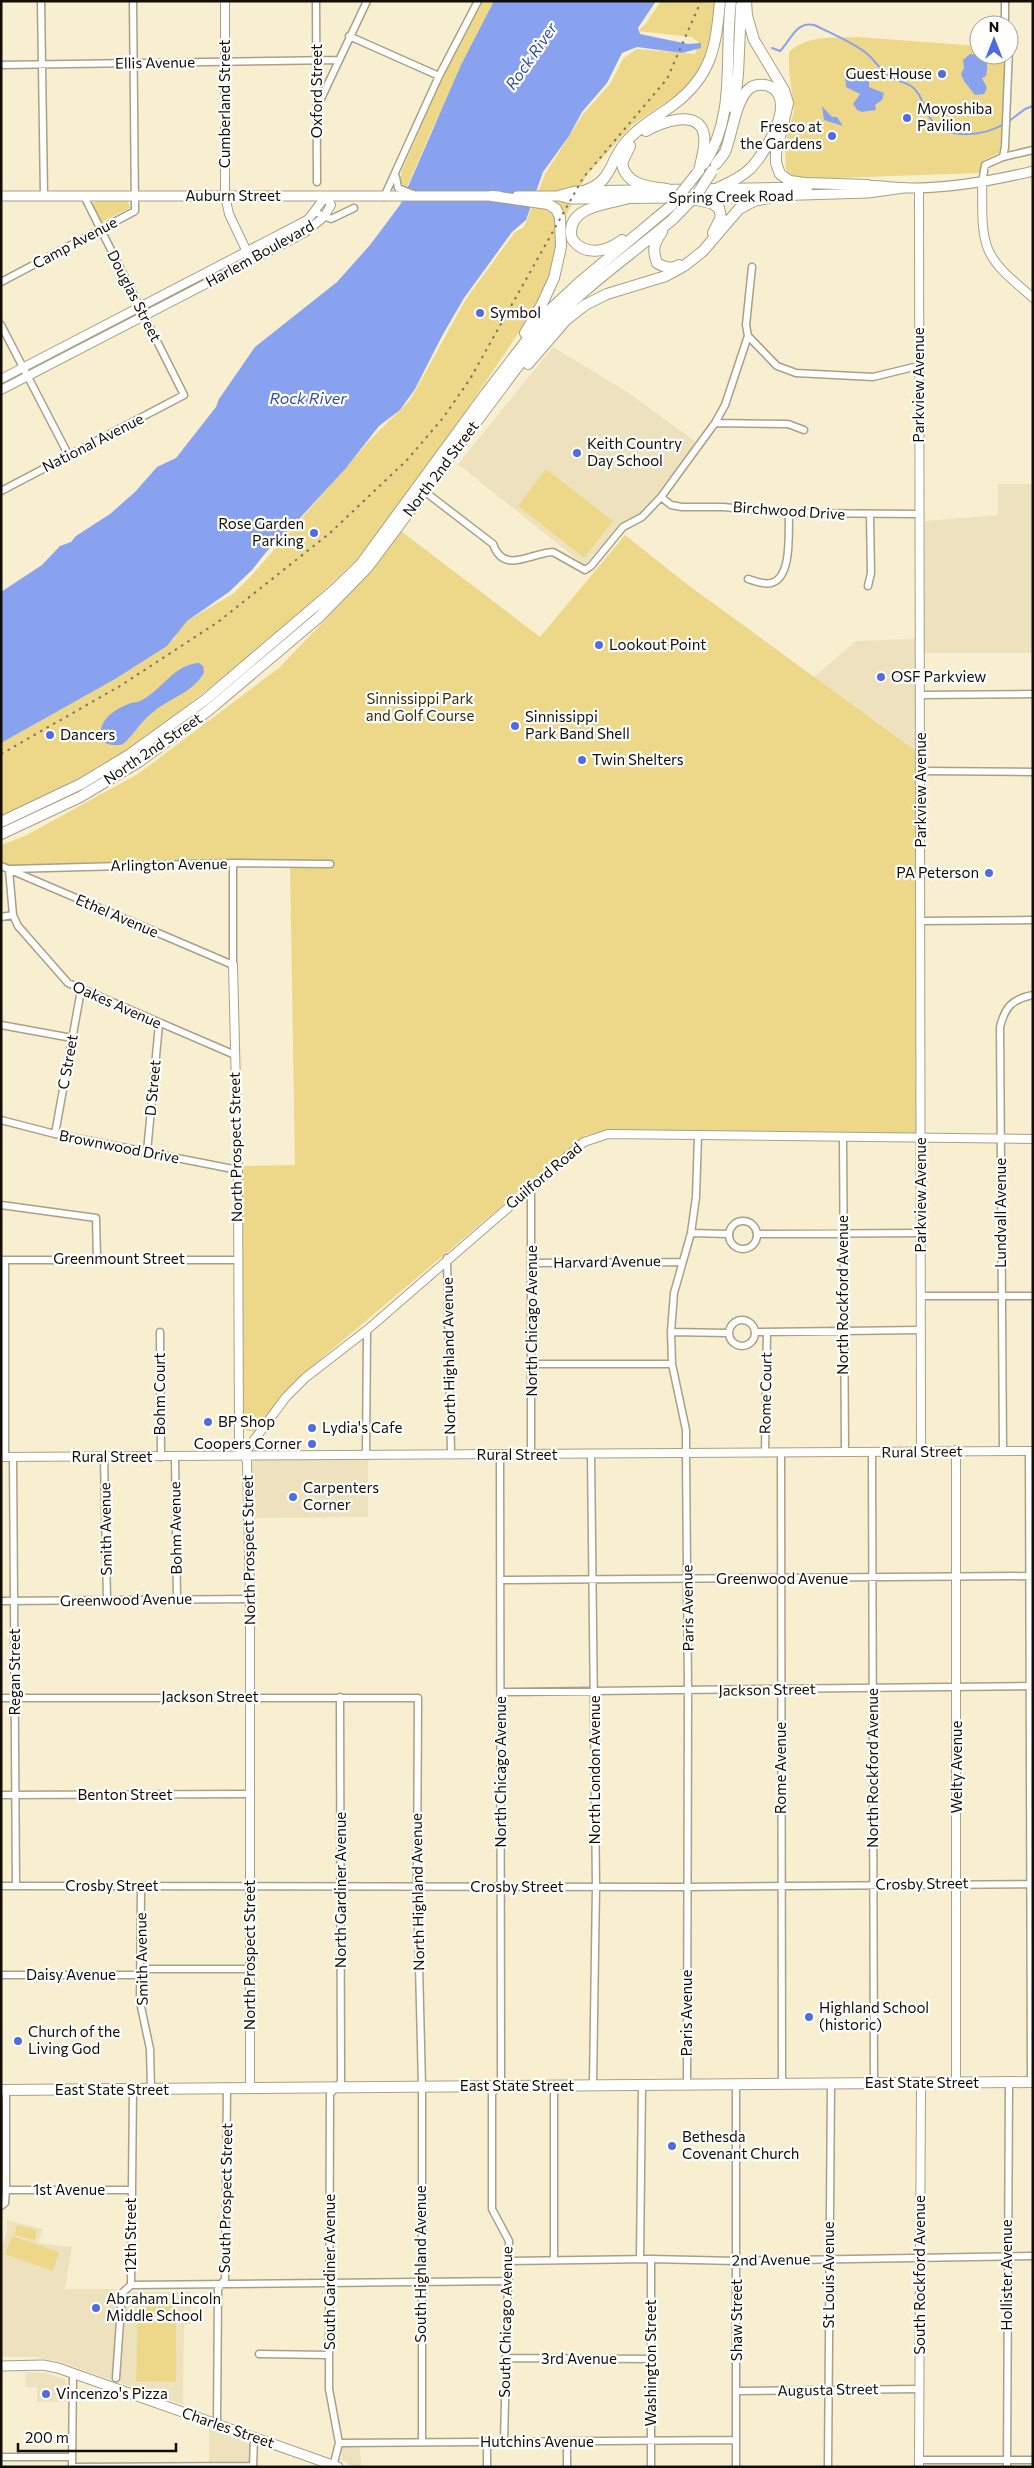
<svg xmlns="http://www.w3.org/2000/svg" width="1034" height="2468" font-family="Commissioner,sans-serif">
<style>
.built{fill:#ede2bd}
.green{fill:#edd789}
.water{fill:#88a2ef}
.lines{fill:none;stroke-linecap:round;stroke-linejoin:round}
.stream{stroke:#88a2ef;stroke-width:2}
.minor-casing{stroke:#a9a185;stroke-width:9}
.tertiary-casing{stroke:#a9a185;stroke-width:10}
.secondary-casing{stroke:#a9a185;stroke-width:11}
.primary-casing{stroke:#a9a185;stroke-width:12}
.minor{stroke:#fff;stroke-width:6}
.tertiary{stroke:#fff;stroke-width:8}
.secondary{stroke:#fff;stroke-width:9}
.primary{stroke:#fff;stroke-width:10}
.rail{stroke:#7a7562;stroke-width:2;stroke-dasharray:2.5 5;stroke-linecap:butt}
.primary-bridge-casing{stroke:#a9a185;stroke-width:12;stroke-linecap:butt}
.primary-bridge{stroke:#fff;stroke-width:10}
.poi-dot{fill:#4f6de2;stroke:#fff;stroke-width:2}
.labels{text-anchor:middle;stroke-width:4.5;stroke-linejoin:round;paint-order:stroke}
.street-label{font-size:15px;fill:#110e05;stroke:#fff}
.poi-label{font-size:15px;fill:#110e05;stroke:#fff;text-anchor:start}
.park-label{font-size:15px;fill:#392e04;stroke:#fff}
.water-label{font-size:16px;font-style:italic;fill:#374ea8;stroke:#fff}
</style>
<rect width="100%" height="100%" fill="#f8efd1"/>
<path class="built" d="M553 347 627 392 696 442 641 515 614 533 584 565 458 464Z
M998 484H1033V653H924L925 521 998 515Z
M915 639 916 751 814 677 856 641Z
M371 1458 368 1462V1517L256 1518 252 1524 251 1464 254 1460Z
M7 2220 43 2229 38 2243 72 2247 65 2289H114L119 2292H191V2324L184 2325 183 2405 60 2362 36 2357H1V2248L7 2233Z
M25 2372 46 2373 65 2379 67 2383V2402H37V2387H26Z
M209 2428 247 2442 250 2445V2460L247 2462H209Z
M342 2447H360L361 2467H354L342 2460Z"/>
<path class="green" d="M481 1H494L429 136 407 187 400 183 402 170 447 67Z
M661 1H717L707 56 690 86 632 125 586 176 560 227 559 252 547 285 526 322 436 455 368 549 279 632 147 738 67 785 1 817V743L137 665 174 639 177 632 187 621 234 593 253 574 369 441 410 400 466 299 515 232 524 227 545 174 583 114 610 84 623 59 636 49 695 54 699 43 692 37 638 31 646 23Z
M857 37 979 46V55H1002L1007 59 1002 143 999 153 984 160 979 173 807 179 794 176 786 170 785 144 794 111 789 69V52C807 35 833 38 857 37Z
M97 201H128L130 208 101 222 92 204Z
M241 258 183 292 147 309V307Z
M137 312V316L29 370 31 367Z
M546 469 613 521 584 558 518 506Z
M401 531 540 637 625 535 688 585 916 751 919 771 920 1134 606 1131 586 1135 297 1379 281 1396 256 1432 243 1430 240 1166 295 1165 290 864 9 870 1 865V845L25 836 138 774 279 668 368 575Z
M17 2225 37 2230 35 2240 14 2235Z
M12 2236 59 2252 53 2271 5 2254Z
M138 2297H176V2382L136 2381Z"/>
<path class="water" d="M494 1H656L638 28 640 34 688 44 701 43V48L682 53 637 47 622 53 607 83 582 112 569 136 543 172 526 220 512 232 464 298 442 336 415 389 400 410 379 426 346 468 289 530 267 551 252 570 229 592 187 621 167 646 115 679 1 743V592L42 565 60 546 71 542 76 536 110 514 135 492 157 467 176 458 216 407 219 399 255 347 337 282 370 245 400 205 461 65Z
M970 54 982 55C988 63 988 66 986 76L982 78 987 88 984 94 975 95 964 81 961 74 964 68 963 60Z
M858 71H866L869 74V87L884 93 882 100 875 105 876 110 862 112 857 110 853 104 860 94 846 87 845 74 856 76Z
M822 106 832 117H837L843 126 824 120Z
M199 663 203 666 204 673C191 694 169 698 152 713 141 721 132 737 123 744 119 746 109 745 105 743 92 724 114 709 131 703 135 702 139 702 142 700 163 689 173 665 199 663Z"/>
<g class="lines">
<path class="stream" d="M772 48 780 51C791 40 796 21 814 25 831 33 850 41 865 52 873 58 879 68 886 74 893 80 903 81 911 86 922 93 923 108 930 118 944 141 984 136 1004 124
M1008 122 1025 109 1033 106"/>
<g class="minor-casing">
<path id="minor" d="M41 1 44 196
M316 1 317 182
M1005 1V25
M349 36 439 76
M1 65 338 60
M318 105 367 1
M1003 157 1033 150
M396 177 398 188 413 194
M982 183 985 165 1003 157 1005 147 1009 48
M384 197 439 76 478 1
M315 212 331 219 354 208
M1 282 135 211 133 1
M1 325 69 456
M748 336 777 366 796 373 873 377 918 366
M715 423 788 424 804 430
M1 491 184 395 84 196
M424 491 493 544C504 575 530 553 553 552L585 570 591 566 623 527 642 517 661 497 715 423 725 405 748 336 746 325 752 267
M661 497 671 505 682 507H723L789 513 919 514
M748 579C755 581 764 585 771 583 793 578 788 530 789 513
M868 586 871 573 870 515
M920 695 1033 694
M921 771 1033 772
M1 866 233 965V863
M10 869 233 863 330 864
M9 870 13 915 18 926 68 983 235 1055
M1 917 13 915
M921 921 1033 920
M1 1025 72 1038
M1 1120 55 1134 238 1170
M55 1134 81 990
M843 1137 845 1452
M147 1152 159 1024
M531 1186V1455
M1 1205 96 1218 97 1259
M729 1235a14 14 0 1 1 28 0a14 14 0 1 1-28 0Z
M691 1233 728 1234
M757 1234 921 1233
M447 1258 451 1454
M1 1260H238
M5 1260V1457
M532 1263 682 1262
M921 1296H1033
M729 1333a13 13 0 1 1 26 0a13 13 0 1 1-26 0Z
M160 1332 161 1457
M671 1332 728 1333
M757 1332 921 1330
M532 1364H672
M1003 1450 1000 1027C1005 1007 1012 999 1033 995
M1029 1451 1031 2082
M765 1453 767 1332
M781 1453 782 2084
M872 1453 874 2083
M591 1454 596 1887 593 2085
M366 1455 367 1330
M500 1456 501 2079 492 2094V2209L509 2241 504 2442
M13 1457 16 1886
M104 1458 107 1600
M175 1458 177 1599
M502 1580 1033 1576
M1 1601 250 1599
M501 1692 1033 1686
M1 1698H418L417 1885 422 2086V2442
M1 1795 249 1794
M1 1886 687 1887 1033 1884
M141 1887 140 2002 150 2049 151 2089
M141 1969H249
M1 1975H141
M687 2085 688 1691 686 1453V1430L672 1364 671 1332 674 1293 691 1233 696 1197 698 1135
M6 2190H131
M1 2206 5 2203 6 2190V2090
M554 2259V2086
M640 2259 642 2085
M509 2261 651 2259 737 2261 1033 2256
M131 2285 509 2281
M259 2354 329 2355
M507 2358 651 2359
M116 2378 122 2293 131 2285 133 2089
M737 2391 919 2389
M217 2425 218 2289 225 2279 227 2088
M339 2443 736 2440
M1 2457H72
M919 2460H1033
M72 2467 253 2466
M72 2467 73 2373
M253 2467 254 2438
M333 2467 339 2443 329 2389 330 2094 341 2082 340 1697
M487 2467V2443
M567 2467V2442
M651 2467V2259
M736 2467V2084
M828 2467 831 2083
M1007 2467 1009 2082"/>
</g>
<g class="tertiary-casing">
<path id="tertiary" d="M225 1V196L229 214 248 254
M982 183C983 204 980 229 988 249 996 269 1018 284 1033 298
M919 188 921 1451
M1 379 307 220C315 213 318 203 327 197L331 205 324 217 304 233 1 390
M233 965 238 1170 239 1448 247 1461 250 1599V2088
M243 1455 286 1397 305 1378 367 1330 584 1142 608 1134 1033 1139
M1 1457 1033 1451
M956 2083V1450
M919 2467 921 2084"/>
</g>
<g class="secondary-casing">
<path id="secondary" d="M861 185C878 185 895 188 911 188 953 188 992 181 1033 171
M560 195 575 191 808 187
M1 196H499
M517 196H559L571 199 681 198
M702 198 868 193 904 188
M1 2366 43 2365 58 2368 338 2467"/>
</g>
<g class="primary-casing">
<path id="primary" d="M746 1 747 16 754 40 784 90 788 103 776 153V163L780 174 790 181 805 183 868 185
M734 109 738 74 741 6
M646 131C660 122 700 108 704 135 706 147 701 160 699 171
M630 146 622 163C625 185 649 187 667 189
M704 164C737 116 724 55 731 1
M716 164C719 160 723 156 725 152 732 135 736 98 750 88 755 84 764 84 769 86 799 99 765 153 751 168 742 177 729 183 718 188
M584 191C613 181 608 164 625 143 638 127 657 117 673 105 712 76 716 46 720 1
M492 196 548 204 556 209 560 217 561 247 554 278 542 304 525 333
M687 198 711 203 719 208 721 217 713 233
M662 232C654 243 652 250 657 263 664 267 671 270 679 265
M622 240C606 252 585 257 572 239 564 208 605 204 626 199
M528 364 566 320 585 305 607 294 666 276 684 266 703 251 739 209 754 201 773 197
M1 822 81 784 129 755 205 700 333 591 361 564 487 392 550 310 581 281 654 220
M1 834 80 797 140 761 209 710 318 618 367 568 545 330C583 287 630 256 673 219
M1 2090 1033 2082"/>
</g>
<use href="#minor" class="minor"/>
<use href="#tertiary" class="tertiary"/>
<use href="#secondary" class="secondary"/>
<use href="#primary" class="primary"/>
<path class="rail" d="M1 754 120 686 218 622 330 533 407 460 443 418 470 379 583 178 667 79 701 1"/>
<g class="primary-bridge-casing">
<path id="primary-bridge" d="M673 219 698 193 712 171
M654 220 671 206 697 173"/>
</g>
<use href="#primary-bridge" class="primary-bridge"/>
</g>
<g class="poi-dot">
<circle cx="942" cy="74" r="5"/>
<circle cx="907" cy="118" r="5"/>
<circle cx="832" cy="136" r="5"/>
<circle cx="480" cy="313" r="5"/>
<circle cx="577" cy="453" r="5"/>
<circle cx="314" cy="533" r="5"/>
<circle cx="599" cy="645" r="5"/>
<circle cx="881" cy="677" r="5"/>
<circle cx="515" cy="726" r="5"/>
<circle cx="50" cy="735" r="5"/>
<circle cx="582" cy="760" r="5"/>
<circle cx="989" cy="873" r="5"/>
<circle cx="208" cy="1422" r="5"/>
<circle cx="312" cy="1428" r="5"/>
<circle cx="312" cy="1444" r="5"/>
<circle cx="293" cy="1497" r="5"/>
<circle cx="809" cy="2017" r="5"/>
<circle cx="18" cy="2041" r="5"/>
<circle cx="672" cy="2146" r="5"/>
<circle cx="96" cy="2308" r="5"/>
<circle cx="46" cy="2394" r="5"/>
</g>
<g class="labels">
<g class="street-label">
<text transform="translate(155 63) rotate(-1)" y="5">Ellis Avenue</text>
<text transform="translate(317 91) rotate(-90)" y="5">Oxford Street</text>
<text transform="translate(225 104) rotate(-90)" y="5">Cumberland Street</text>
<text x="233" y="201">Auburn Street</text>
<text transform="translate(731 197) rotate(-1)" y="5">Spring Creek Road</text>
<text transform="translate(75 243) rotate(-28)" y="5">Camp Avenue</text>
<text transform="translate(260 254) rotate(-29)" y="5">Harlem Boulevard</text>
<text transform="translate(134 296) rotate(63)" y="5">Douglas Street</text>
<text transform="translate(919 385) rotate(-90)" y="5">Parkview Avenue</text>
<text transform="translate(93 443) rotate(-27)" y="5">National Avenue</text>
<text transform="translate(441 469) rotate(-53)" y="5">North 2nd Street</text>
<text transform="translate(789 511) rotate(4)" y="5">Birchwood Drive</text>
<text transform="translate(153 749) rotate(-34)" y="5">North 2nd Street</text>
<text transform="translate(921 790) rotate(-90)" y="5">Parkview Avenue</text>
<text transform="translate(169 865) rotate(-1)" y="5">Arlington Avenue</text>
<text transform="translate(117 916) rotate(23)" y="5">Ethel Avenue</text>
<text transform="translate(117 1005) rotate(24)" y="5">Oakes Avenue</text>
<text transform="translate(68 1062) rotate(-80)" y="5">C Street</text>
<text transform="translate(153 1088) rotate(-85)" y="5">D Street</text>
<text transform="translate(119 1147) rotate(11)" y="5">Brownwood Drive</text>
<text transform="translate(236 1147) rotate(-91)" y="5">North Prospect Street</text>
<text transform="translate(544 1176) rotate(-40)" y="5">Guilford Road</text>
<text transform="translate(921 1195) rotate(-90)" y="5">Parkview Avenue</text>
<text transform="translate(1001 1213) rotate(-90)" y="5">Lundvall Avenue</text>
<text x="119" y="1264">Greenmount Street</text>
<text transform="translate(607 1262) rotate(-1)" y="5">Harvard Avenue</text>
<text transform="translate(843 1295) rotate(-90)" y="5">North Rockford Avenue</text>
<text transform="translate(532 1321) rotate(-90)" y="5">North Chicago Avenue</text>
<text transform="translate(449 1356) rotate(-91)" y="5">North Highland Avenue</text>
<text transform="translate(766 1393) rotate(-89)" y="5">Rome Court</text>
<text transform="translate(160 1394) rotate(-90)" y="5">Bohm Court</text>
<text transform="translate(922 1452) rotate(-1)" y="5">Rural Street</text>
<text x="517" y="1460">Rural Street</text>
<text x="112" y="1462">Rural Street</text>
<text transform="translate(176 1528) rotate(-91)" y="5">Bohm Avenue</text>
<text transform="translate(106 1529) rotate(-91)" y="5">Smith Avenue</text>
<text transform="translate(249 1550) rotate(-91)" y="5">North Prospect Street</text>
<text x="782" y="1584">Greenwood Avenue</text>
<text transform="translate(126 1600) rotate(-1)" y="5">Greenwood Avenue</text>
<text transform="translate(688 1608) rotate(-91)" y="5">Paris Avenue</text>
<text transform="translate(15 1672) rotate(-90)" y="5">Regan Street</text>
<text transform="translate(767 1690) rotate(-1)" y="5">Jackson Street</text>
<text x="210" y="1702">Jackson Street</text>
<text transform="translate(957 1767) rotate(-90)" y="5">Welty Avenue</text>
<text transform="translate(781 1768) rotate(-90)" y="5">Rome Avenue</text>
<text transform="translate(873 1768) rotate(-90)" y="5">North Rockford Avenue</text>
<text transform="translate(595 1770) rotate(-90)" y="5">North London Avenue</text>
<text transform="translate(501 1772) rotate(-90)" y="5">North Chicago Avenue</text>
<text x="125" y="1800">Benton Street</text>
<text transform="translate(922 1884) rotate(-1)" y="5">Crosby Street</text>
<text x="112" y="1891">Crosby Street</text>
<text x="517" y="1892">Crosby Street</text>
<text transform="translate(341 1890) rotate(-90)" y="5">North Gardiner Avenue</text>
<text transform="translate(418 1892) rotate(-91)" y="5">North Highland Avenue</text>
<text transform="translate(250 1955) rotate(-90)" y="5">North Prospect Street</text>
<text transform="translate(142 1959) rotate(-91)" y="5">Smith Avenue</text>
<text x="71" y="1980">Daisy Avenue</text>
<text transform="translate(687 2013) rotate(-90)" y="5">Paris Avenue</text>
<text x="922" y="2088">East State Street</text>
<text x="517" y="2091">East State Street</text>
<text x="112" y="2095">East State Street</text>
<text x="69" y="2195">1st Avenue</text>
<text transform="translate(226 2198) rotate(-89)" y="5">South Prospect Street</text>
<text transform="translate(131 2235) rotate(-90)" y="5">12th Street</text>
<text transform="translate(771 2260) rotate(-1)" y="5">2nd Avenue</text>
<text transform="translate(421 2264) rotate(-90)" y="5">South Highland Avenue</text>
<text transform="translate(330 2272) rotate(-90)" y="5">South Gardiner Avenue</text>
<text transform="translate(829 2275) rotate(-90)" y="5">St Louis Avenue</text>
<text transform="translate(920 2275) rotate(-90)" y="5">South Rockford Avenue</text>
<text transform="translate(1007 2275) rotate(-90)" y="5">Hollister Avenue</text>
<text transform="translate(737 2320) rotate(-90)" y="5">Shaw Street</text>
<text transform="translate(506 2322) rotate(-89)" y="5">South Chicago Avenue</text>
<text x="579" y="2364">3rd Avenue</text>
<text transform="translate(651 2363) rotate(-90)" y="5">Washington Street</text>
<text transform="translate(828 2390) rotate(-1)" y="5">Augusta Street</text>
<text transform="translate(228 2428) rotate(19)" y="5">Charles Street</text>
<text x="537" y="2447">Hutchins Avenue</text>
</g>
<g class="poi-label">
<text x="932" y="79" text-anchor="end">Guest House</text>
<text x="917" y="114">Moyoshiba<tspan x="917" dy="17">Pavilion</tspan></text>
<text x="822" y="132" text-anchor="end">Fresco at<tspan x="822" dy="17">the Gardens</tspan></text>
<text x="490" y="318">Symbol</text>
<text x="587" y="449">Keith Country<tspan x="587" dy="17">Day School</tspan></text>
<text x="304" y="529" text-anchor="end">Rose Garden<tspan x="304" dy="17">Parking</tspan></text>
<text x="609" y="650">Lookout Point</text>
<text x="891" y="682">OSF Parkview</text>
<text x="525" y="722">Sinnissippi<tspan x="525" dy="17">Park Band Shell</tspan></text>
<text x="60" y="740">Dancers</text>
<text x="592" y="765">Twin Shelters</text>
<text x="979" y="878" text-anchor="end">PA Peterson</text>
<text x="218" y="1427">BP Shop</text>
<text x="322" y="1433">Lydia's Cafe</text>
<text x="302" y="1449" text-anchor="end">Coopers Corner</text>
<text x="303" y="1493">Carpenters<tspan x="303" dy="17">Corner</tspan></text>
<text x="819" y="2013">Highland School<tspan x="819" dy="17">(historic)</tspan></text>
<text x="28" y="2037">Church of the<tspan x="28" dy="17">Living God</tspan></text>
<text x="682" y="2142">Bethesda<tspan x="682" dy="17">Covenant Church</tspan></text>
<text x="106" y="2304">Abraham Lincoln<tspan x="106" dy="17">Middle School</tspan></text>
<text x="56" y="2399">Vincenzo's Pizza</text>
</g>
<g class="park-label">
<text x="420" y="704">Sinnissippi Park<tspan x="420" dy="17">and Golf Course</tspan></text>
</g>
<g class="water-label">
<text transform="translate(531 56) rotate(-55)" y="6">Rock River</text>
<text x="308" y="404">Rock River</text>
</g>
</g>
<rect width="1034" height="2468" fill="none" stroke="#110e05" stroke-width="5"/>
<g transform="translate(994 40)"><circle r="24" fill="#ffffff" stroke="#a09f9b"/>
<path d="M0-4L9 19L0 12L-9 19Z" fill="#4f6de2"/>
<text y="-8" font-size="14" font-weight="bold" text-anchor="middle" fill="#110e05">N</text>
</g>
<path d="M18 2443v8h158v-8" fill="none" stroke="#110e05" stroke-width="2.5"/>
<text x="25" y="2443" font-size="15" fill="#110e05" stroke="#ffffff" stroke-width="4" paint-order="stroke">200 m</text>
</svg>
